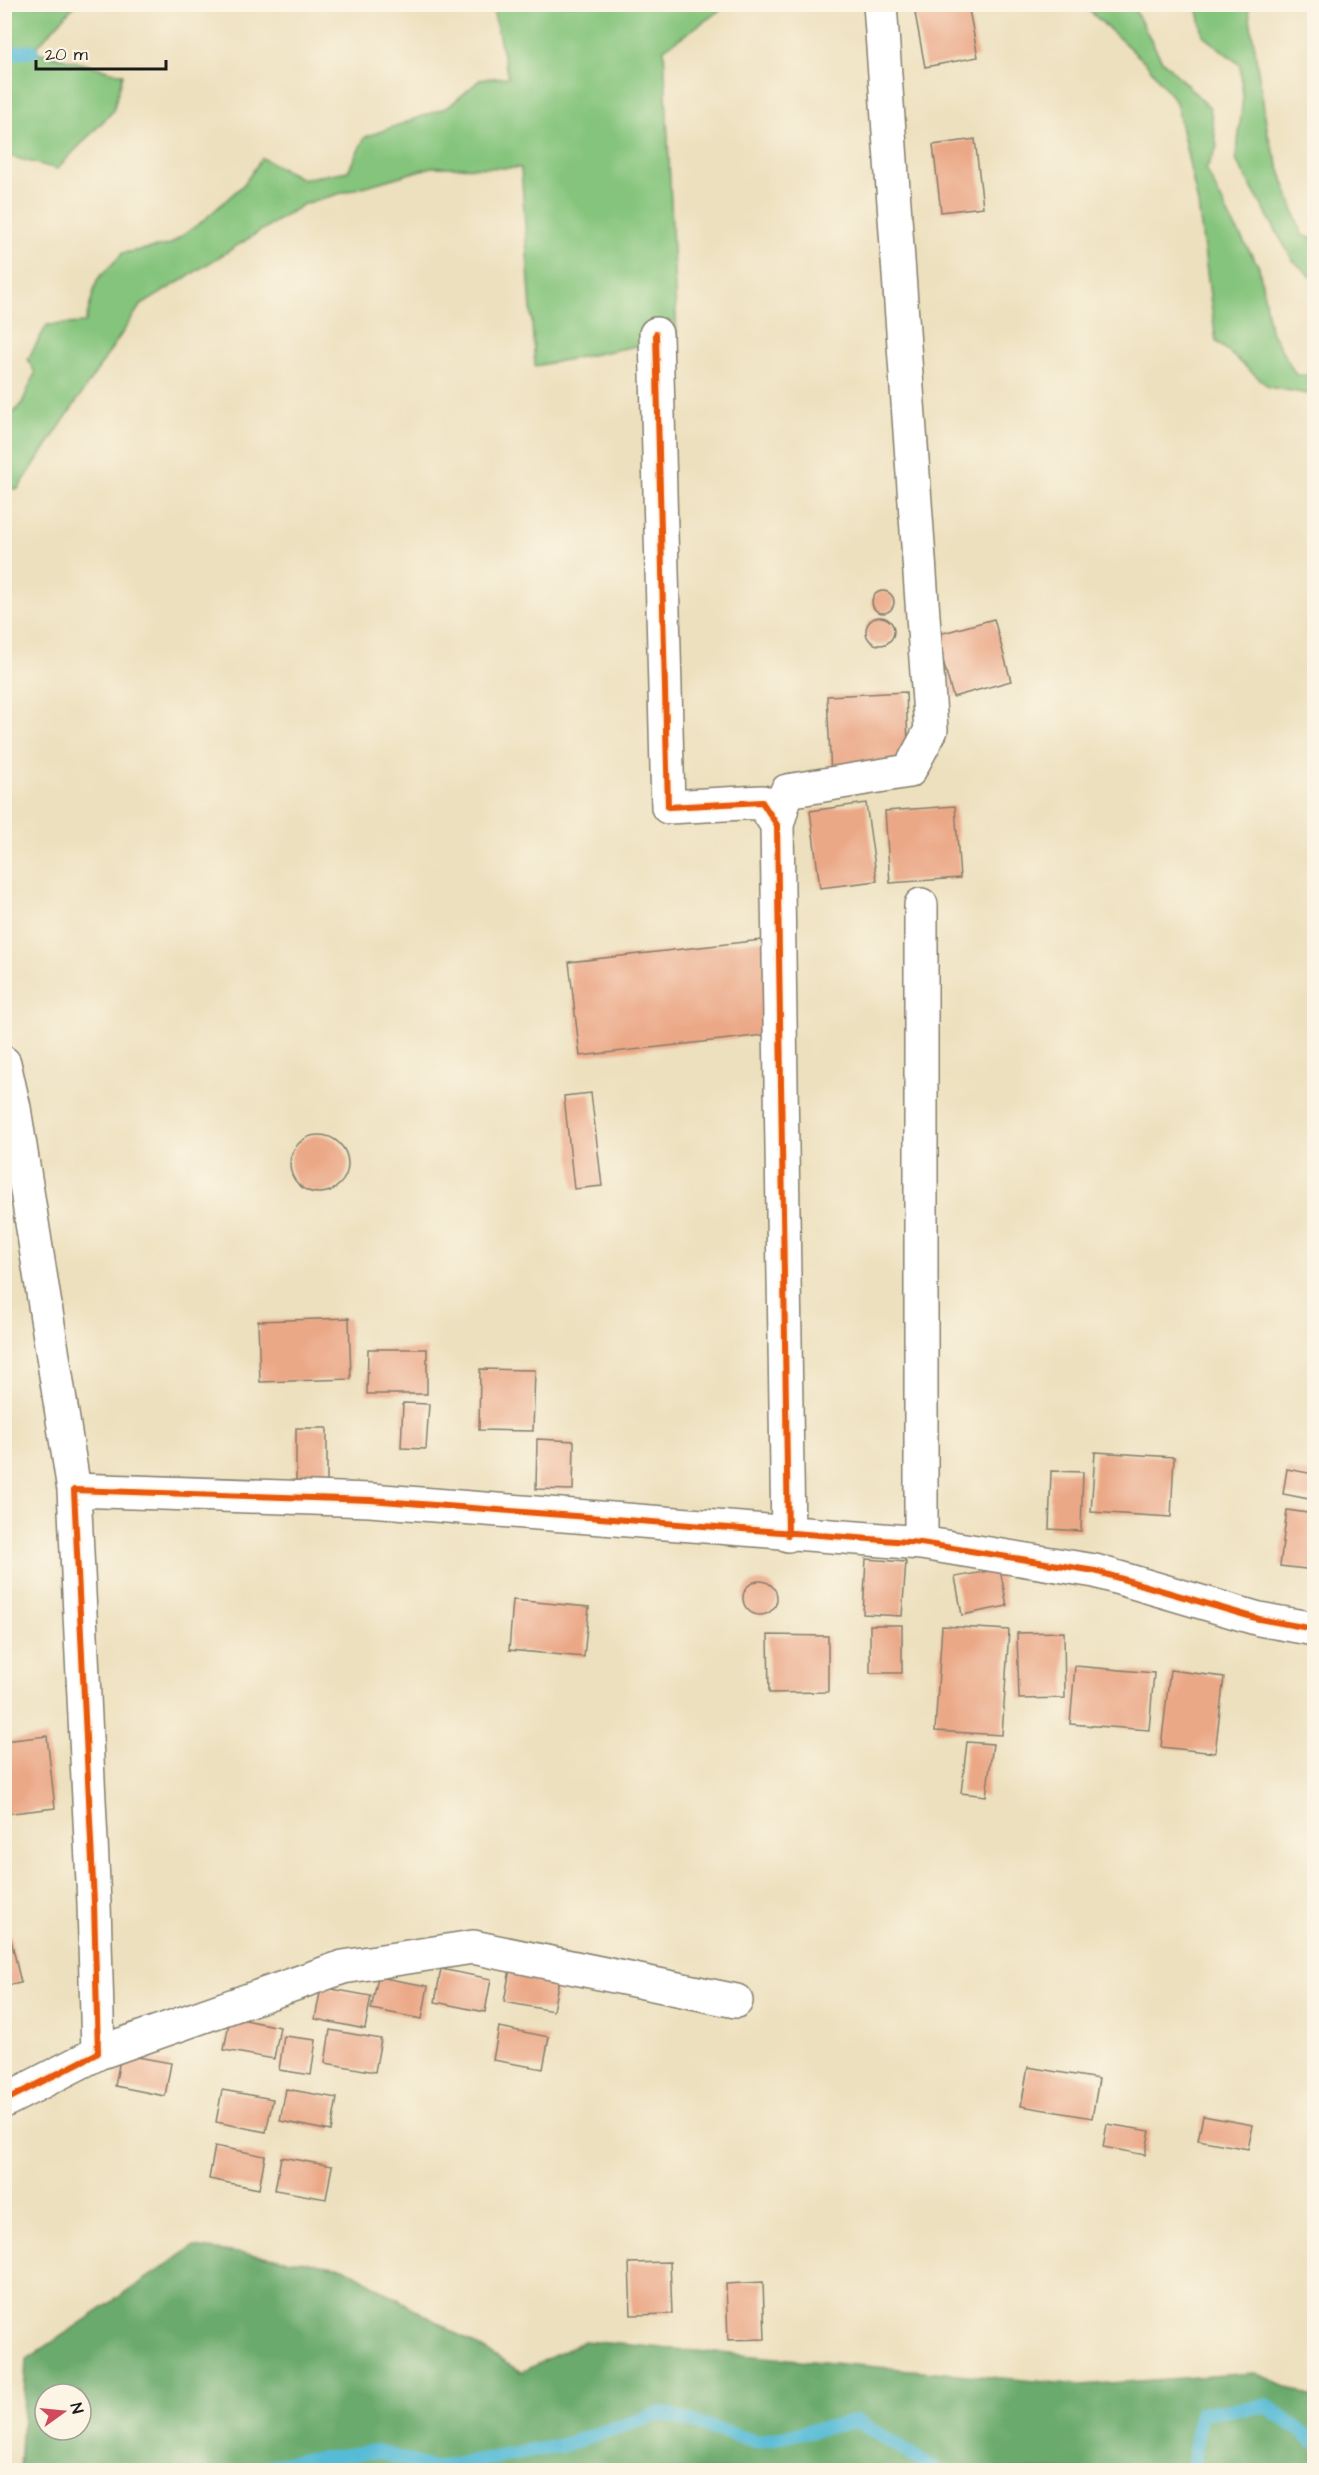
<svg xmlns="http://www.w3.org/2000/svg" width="1319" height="2475" font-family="'Architects Daughter',sans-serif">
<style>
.green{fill:#84c47c;stroke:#50704c;stroke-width:1.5}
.forest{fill:#6baa6c;stroke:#446344;stroke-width:1.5;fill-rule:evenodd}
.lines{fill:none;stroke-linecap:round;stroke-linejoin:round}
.stream{stroke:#57bbd6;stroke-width:14}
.building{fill:#eba887}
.minor-casing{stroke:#847e6d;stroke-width:36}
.minor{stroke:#fff;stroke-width:33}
.cycleway-casing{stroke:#fcf5e5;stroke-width:10}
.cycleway{stroke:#e8590c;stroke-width:6}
</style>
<rect width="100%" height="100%" fill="#fcf5e5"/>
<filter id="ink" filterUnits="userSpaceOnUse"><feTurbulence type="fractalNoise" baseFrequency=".0167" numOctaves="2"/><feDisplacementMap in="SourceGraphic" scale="12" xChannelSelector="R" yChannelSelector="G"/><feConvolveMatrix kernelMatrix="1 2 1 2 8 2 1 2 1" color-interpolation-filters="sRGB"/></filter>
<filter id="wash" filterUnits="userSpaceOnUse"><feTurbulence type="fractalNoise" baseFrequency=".008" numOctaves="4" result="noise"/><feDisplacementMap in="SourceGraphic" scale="24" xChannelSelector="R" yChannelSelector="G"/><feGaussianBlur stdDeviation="1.35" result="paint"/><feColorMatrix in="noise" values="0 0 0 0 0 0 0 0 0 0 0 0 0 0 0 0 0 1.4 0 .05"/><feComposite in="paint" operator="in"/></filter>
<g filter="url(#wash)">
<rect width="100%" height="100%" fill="#ede0be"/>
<path class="green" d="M4 5H75L33 51 123 74 113 111 57 169 5 155Z
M492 5H728L664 49 677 338 535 366 521 168 432 167 304 204 140 306 18 489 5 488V423L22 403 35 373 28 359 47 325 85 323 97 280 123 253 169 245 204 220 244 184 262 158 302 179 348 171 365 137 448 107 481 79 508 77Z
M1083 5H1125L1135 10 1161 59 1210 108 1217 147 1206 169 1232 222 1259 267 1270 330 1296 375H1314V395L1269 387 1216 341 1198 204 1176 102 1147 64Z
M1197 5H1248L1268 135 1302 235 1314 239V280L1292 259 1236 160 1243 97 1240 65 1203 35Z"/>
<path class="forest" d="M193 2247 344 2267 521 2372 584 2341 1081 2385 1255 2373 1314 2398V2470H20L26 2360ZM45 2394H81V2430H45Z"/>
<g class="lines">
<path class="stream" d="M4 54 32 51
M263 2470 276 2464 377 2451 433 2469 560 2446 662 2413 757 2442 857 2421 936 2470
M1193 2470 1200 2413 1267 2406 1314 2441"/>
</g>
<g id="blocks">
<path class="building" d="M962 4H968L978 57 925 67 915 13Z
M975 139 983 207 941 212 933 145Z
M872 602a11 11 0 1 1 22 0a11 11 0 1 1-22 0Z
M866 631a14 14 0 1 1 28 0a14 14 0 1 1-28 0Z
M994 619 1011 681 953 697 936 635Z
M906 692 909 771 831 775 827 696Z
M866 803 877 881 820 888 810 811Z
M955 806 960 878 890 883 885 811Z
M770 939 781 1033 580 1056 569 962Z
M591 1093 602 1186 574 1189 564 1096Z
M290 1164a29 29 0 1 1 58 0a29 29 0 1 1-58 0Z
M349 1318 351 1379 260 1382 258 1321Z
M368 1349H427V1394H367Z
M480 1369 535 1370 533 1431 479 1430Z
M403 1403 429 1404 426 1449 401 1448Z
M296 1428H327V1483H296Z
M537 1439 574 1441 573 1490 536 1489Z
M1095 1452 1174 1457 1171 1517 1091 1512Z
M1287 1469 1314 1474V1500L1283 1494Z
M1051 1471 1083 1472 1081 1531 1049 1529Z
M1287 1510 1314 1514V1570L1280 1566Z
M866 1559 906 1562 902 1616 863 1614Z
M1000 1569 1007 1606 962 1615 955 1577Z
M743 1598a17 17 0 1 1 34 0a17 17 0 1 1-34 0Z
M513 1600 589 1607 584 1657 509 1650Z
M870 1625H902V1673H870Z
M942 1626 1009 1630 1002 1735 935 1731Z
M1064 1632 1065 1698 1019 1699 1017 1633Z
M768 1635 828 1636V1692L769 1693Z
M1075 1666 1154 1673 1149 1730 1070 1724Z
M1170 1670 1224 1677 1215 1753 1161 1747Z
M47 1736 55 1808 4 1814V1741Z
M967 1742 993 1744 986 1796 961 1793Z
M4 1909 21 1983 4 1986Z
M441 1969 491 1979 485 2012 435 2002Z
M510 1969 559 1979 553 2011 504 2002Z
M378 1977 428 1986 422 2019 371 2009Z
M321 1987 371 1996 365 2029 315 2019Z
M230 2017 280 2027 274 2059 224 2050Z
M499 2027 549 2037 543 2069 493 2060Z
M330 2030 381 2039 375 2072 325 2063Z
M284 2036 316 2040 311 2075 279 2070Z
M121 2054 171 2063 165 2096 115 2086Z
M1028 2067 1099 2079 1092 2118 1021 2106Z
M286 2089 337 2098 331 2131 280 2121Z
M222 2090 273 2099 266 2132 216 2122Z
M1203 2116 1253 2125 1248 2149 1198 2140Z
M1107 2124 1150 2131 1145 2155 1103 2147Z
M215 2146 265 2156 259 2189 209 2179Z
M281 2157 332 2166 326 2199 275 2190Z
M670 2262 672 2314 631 2315 629 2263Z
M763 2282 765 2339 728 2340 726 2284Z"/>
</g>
</g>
<g filter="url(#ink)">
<use href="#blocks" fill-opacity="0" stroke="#847e6d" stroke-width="1.5"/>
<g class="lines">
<g class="minor-casing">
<path id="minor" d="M656 334 668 807 762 802 777 825 788 1535
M777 825 787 791 909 771 931 730 880 4
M921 905V1543
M4 1063 14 1108 74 1490
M98 2053 343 1967 473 1947 736 2001
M4 2101 98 2053 94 1903 74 1490 370 1500 921 1543 1095 1571 1259 1619 1314 1629"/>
</g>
<use href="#minor" class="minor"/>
<g class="cycleway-casing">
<path id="cycleway" d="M656 334 668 807 762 802 777 825 788 1535
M4 2101 98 2053 94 1903 74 1490 370 1500 921 1543 1095 1571 1259 1619 1314 1629"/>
</g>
<use href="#cycleway" class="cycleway"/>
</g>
</g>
<rect width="1319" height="2475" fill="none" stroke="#fcf5e5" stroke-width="24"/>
<g transform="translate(63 2412) rotate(75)"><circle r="28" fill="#fcf5e5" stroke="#a29e95" stroke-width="1.5"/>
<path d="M0-4.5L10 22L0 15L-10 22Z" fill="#d1495b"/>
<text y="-9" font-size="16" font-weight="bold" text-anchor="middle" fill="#1c1c1c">N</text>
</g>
<path d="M36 60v9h130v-9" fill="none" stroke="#1c1c1c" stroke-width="3"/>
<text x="45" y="60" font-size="18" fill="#1c1c1c" stroke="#fcf5e5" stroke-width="4.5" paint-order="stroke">20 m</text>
</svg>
